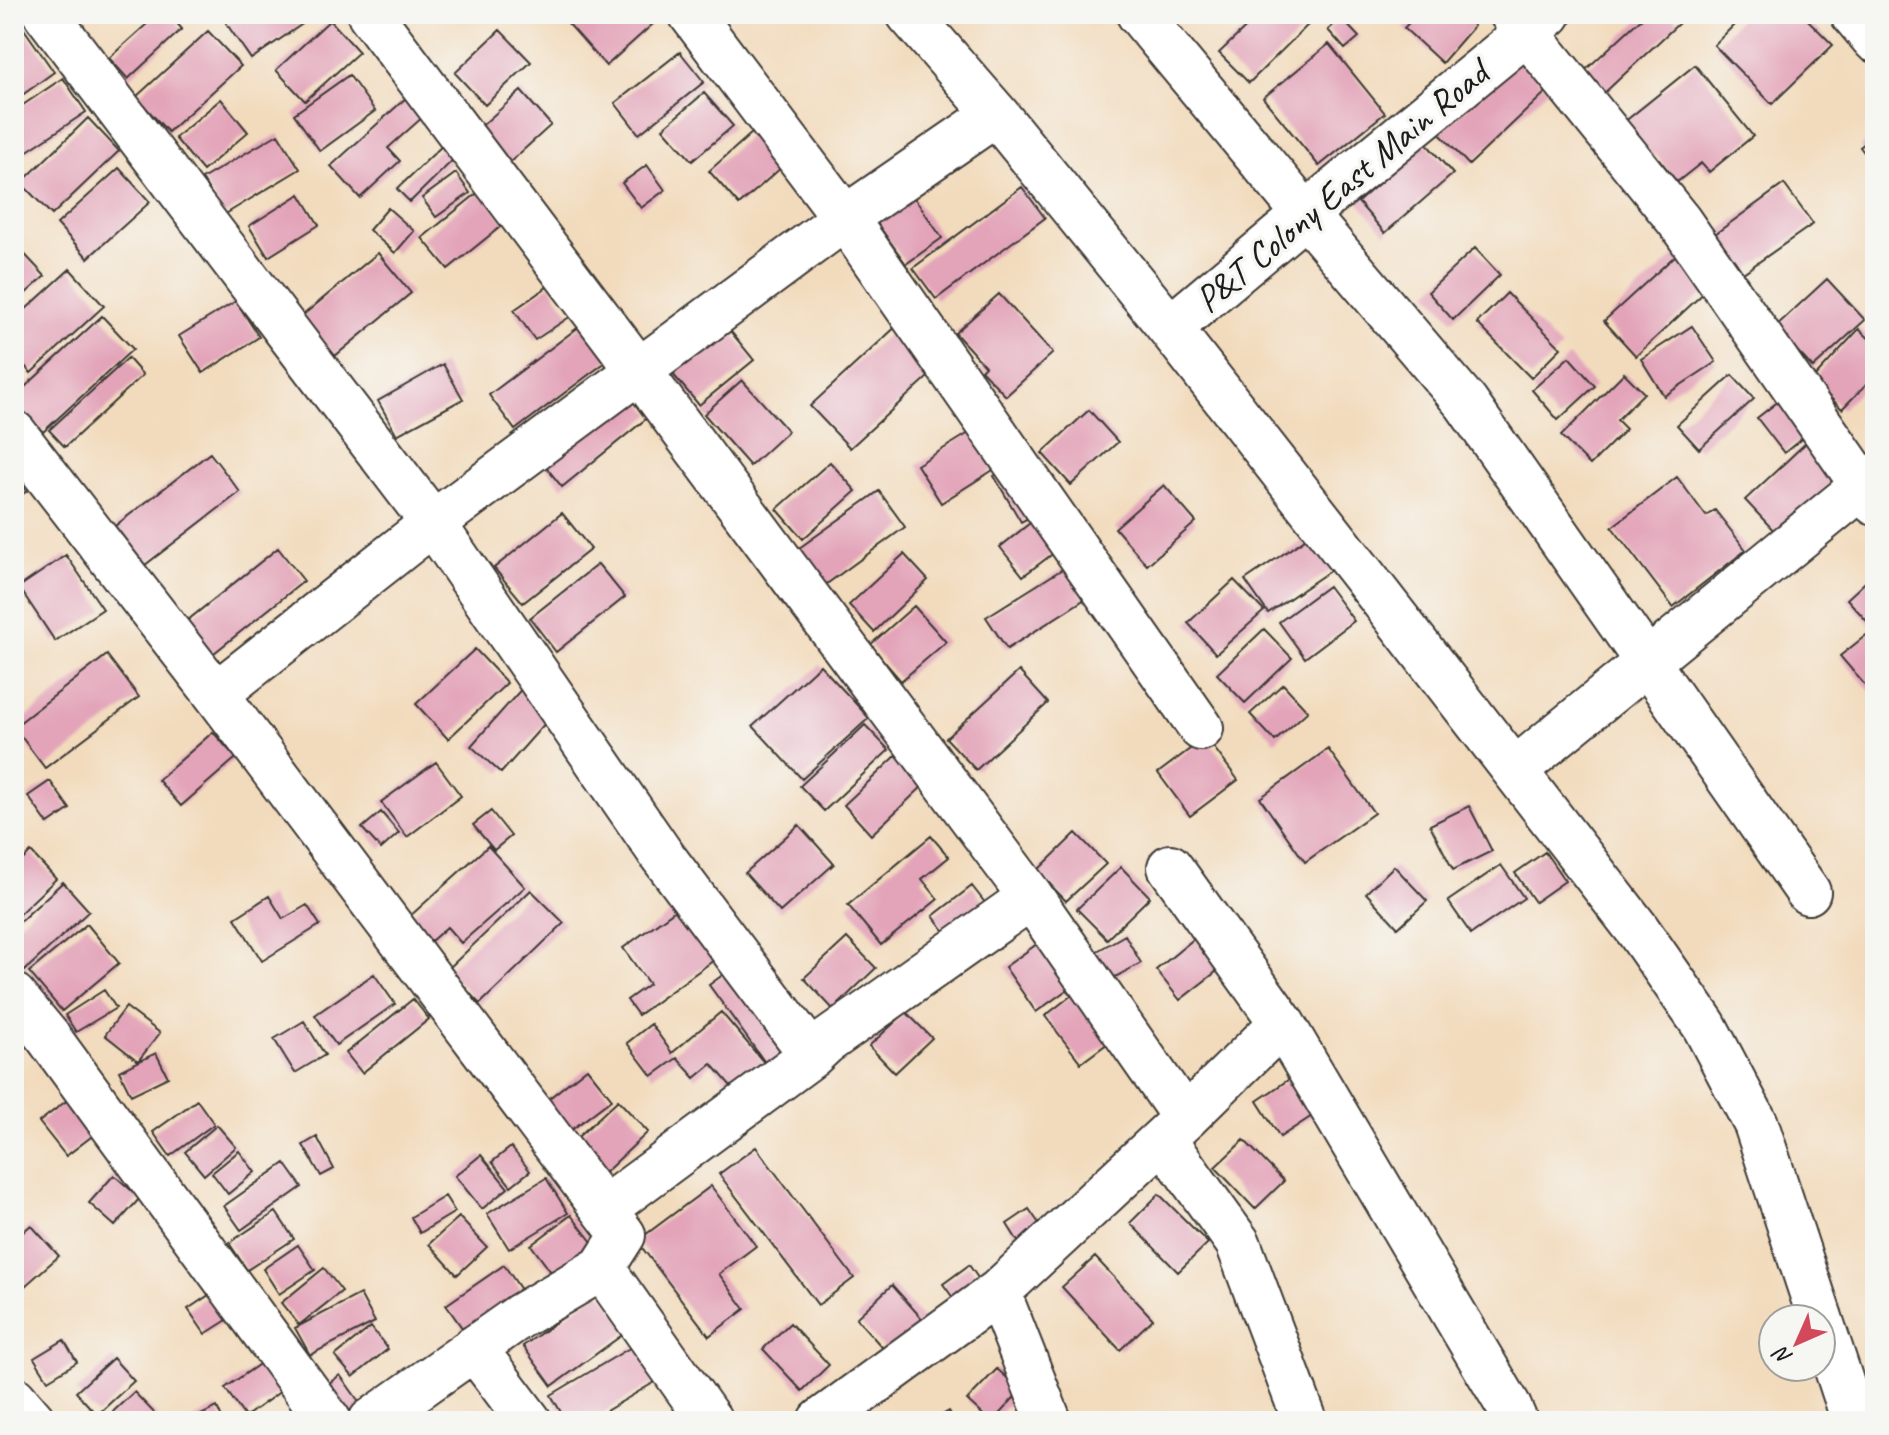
<svg xmlns="http://www.w3.org/2000/svg" width="1889" height="1435" font-family="Caveat,sans-serif">
<style>
.building{fill:#e3a4b9}
.lines{fill:none;stroke-linecap:round;stroke-linejoin:round}
.minor-casing{stroke:#3c3934;stroke-width:48}
.minor{stroke:#fff;stroke-width:44}
.labels{text-anchor:middle;stroke-width:7;stroke-linejoin:round;paint-order:stroke}
.street-label{font-size:38px;fill:#1c1c1c;stroke:#f6f6f2}
</style>
<rect width="100%" height="100%" fill="#f6f6f2"/>
<filter id="ink" filterUnits="userSpaceOnUse"><feTurbulence type="fractalNoise" baseFrequency=".0125" numOctaves="2"/><feDisplacementMap in="SourceGraphic" scale="16" xChannelSelector="R" yChannelSelector="G"/><feConvolveMatrix kernelMatrix="1 2 1 2 8 2 1 2 1" color-interpolation-filters="sRGB"/></filter>
<filter id="wash" filterUnits="userSpaceOnUse"><feTurbulence type="fractalNoise" baseFrequency=".006" numOctaves="4" result="noise"/><feDisplacementMap in="SourceGraphic" scale="32" xChannelSelector="R" yChannelSelector="G"/><feGaussianBlur stdDeviation="1.8" result="paint"/><feColorMatrix in="noise" values="0 0 0 0 0 0 0 0 0 0 0 0 0 0 0 0 0 1.4 0 .05"/><feComposite in="paint" operator="in"/></filter>
<g filter="url(#wash)">
<rect width="100%" height="100%" fill="#f2dbbd"/>
<g id="blocks">
<path class="building" d="M158 14H169L182 29 128 79 109 58Z
M240 14H317L251 59 226 23Z
M560 14H664L606 66Z
M1260 14H1313L1316 17 1249 83 1219 53Z
M1417 14H1461L1474 26 1442 63 1404 28Z
M1646 14H1670L1679 23 1601 96 1581 74Z
M1745 14H1802L1833 45 1772 104 1714 45Z
M1341 18 1359 37 1345 49 1328 30Z
M330 20 359 52 305 101 276 70Z
M24 29 54 72 14 101V37Z
M500 30 531 62 485 105 455 73Z
M208 31 241 66 168 132 136 97Z
M1329 44 1385 113 1319 166 1263 98Z
M680 52 704 82 639 134 615 103Z
M1519 58 1548 90 1469 165 1439 133Z
M1695 65 1753 136 1709 172 1701 163 1677 182 1655 154 1651 157 1623 123Z
M349 75 375 111 320 151 294 114Z
M63 78 86 112 14 160V111Z
M521 91 551 125 509 163 478 129Z
M704 93 733 126 692 161 663 128Z
M407 97 424 116 388 148 400 161 360 198 331 166Z
M221 99 248 132 203 171 175 138Z
M88 118 119 151 52 215 21 183Z
M761 125 791 159 739 205 709 171Z
M278 134 300 169 224 215 202 179Z
M1875 135V167L1860 147Z
M446 142 458 155 410 202 397 189Z
M1425 142 1453 174 1385 233 1358 202Z
M647 165 665 190 641 208 622 183Z
M119 168 150 202 88 258 57 224Z
M456 173 470 193 436 217 422 198Z
M1784 184 1813 224 1743 273 1715 234Z
M1022 187 1045 218 936 299 913 268Z
M480 191 505 223 448 269 422 238Z
M911 193 942 238 906 264 874 219Z
M300 194 319 225 268 257 249 226Z
M388 208 414 231 395 253 369 230Z
M17 246 45 276 14 304V249Z
M1475 248 1500 275 1453 320 1428 292Z
M378 253 411 293 335 356 302 316Z
M1677 254 1709 288 1636 356 1604 321Z
M70 269 104 306 31 373 14 354V320Z
M1827 279 1865 320 1813 368 1775 327Z
M550 285 571 316 535 340 514 310Z
M1507 293 1561 348 1531 378 1477 323Z
M999 294 1053 353 1006 396 981 370 985 366 955 333Z
M236 301 259 337 203 373 179 336Z
M102 316 133 349 43 432 14 401V397Z
M584 323 611 358 515 430 489 395Z
M900 323 939 367 850 448 810 406Z
M1692 326 1716 362 1664 396 1641 359Z
M727 327 754 360 699 405 672 373Z
M1859 329 1875 344V375L1842 409 1812 380Z
M1569 357 1595 386 1558 420 1532 390Z
M128 358 143 375 65 447 49 430Z
M443 364 463 399 397 435 378 401Z
M1624 373 1644 393 1617 420 1626 429 1590 465 1561 436Z
M1732 375 1754 399 1699 449 1677 425Z
M742 380 788 431 750 466 704 414Z
M631 389 652 414 562 487 541 461Z
M1784 397 1811 431 1784 453 1757 418Z
M1089 410 1118 442 1071 485 1042 453Z
M977 428 1001 465 941 503 917 465Z
M1807 442 1839 475 1777 534 1745 500Z
M210 453 240 492 145 565 115 526Z
M830 462 856 491 803 539 777 509Z
M1016 463 1043 510 1021 522 994 476Z
M14 472 27 491 14 500Z
M1677 477 1706 516 1715 510 1746 550 1673 607 1612 527Z
M1164 485 1196 522 1147 565 1115 528Z
M879 491 905 527 821 588 795 551Z
M562 513 591 549 523 603 494 568Z
M1035 519 1059 549 1023 576 1000 547Z
M1311 535 1334 568 1268 613 1245 580Z
M278 548 304 581 209 657 183 624Z
M904 554 928 580 874 632 849 605Z
M66 555 103 609 55 641 19 587Z
M598 564 625 597 556 652 530 618Z
M1064 568 1085 599 1007 649 986 617Z
M1875 573V697L1840 656 1874 629 1847 599Z
M1234 580 1264 611 1216 654 1188 623Z
M1328 586 1354 621 1305 658 1279 622Z
M914 606 946 642 901 681 870 645Z
M1264 629 1292 658 1245 703 1217 674Z
M475 649 507 683 448 739 416 704Z
M107 655 139 697 45 768 14 727Z
M820 665 869 718 802 779 753 726Z
M1019 671 1048 703 976 770 946 738Z
M1283 684 1308 711 1275 741 1250 714Z
M525 685 555 712 501 773 471 746Z
M865 725 889 750 824 811 800 786Z
M213 732 236 758 181 806 158 780Z
M1206 737 1238 780 1190 816 1158 773Z
M1328 749 1374 813 1305 862 1260 798Z
M897 755 925 784 871 835 844 805Z
M436 762 461 796 407 837 381 802Z
M50 781 70 809 48 824 28 796Z
M1469 806 1492 851 1453 870 1430 825Z
M491 811 511 836 494 850 473 825Z
M381 812 399 833 381 849 362 828Z
M799 825 834 864 780 912 745 873Z
M1076 833 1106 864 1066 901 1037 871Z
M931 836 949 857 922 879 938 899 881 945 848 905Z
M488 846 525 887 461 943 447 927 431 941 409 917Z
M31 852 56 879 14 919V868Z
M1545 852 1565 881 1535 902 1515 873Z
M1501 865 1524 898 1471 934 1448 901Z
M1394 866 1427 901 1398 928 1366 893Z
M1121 867 1150 897 1107 939 1077 909Z
M63 882 89 911 21 974 14 966V927Z
M972 886 993 913 953 942 933 916Z
M531 890 564 923 480 1004 447 970Z
M269 896 283 919 307 905 320 925 262 961 235 918Z
M688 901 725 952 638 1015 627 1000 649 984 623 948Z
M87 924 119 963 62 1011 29 972Z
M1201 933 1226 964 1180 1000 1156 970Z
M1125 935 1141 963 1108 981 1092 954Z
M847 938 876 968 833 1009 804 978Z
M1044 939 1075 984 1036 1012 1005 967Z
M731 969 791 1053 769 1068 709 985Z
M374 974 395 1004 336 1045 315 1015Z
M104 990 116 1008 76 1032 65 1015Z
M1072 995 1108 1043 1081 1063 1045 1016Z
M413 999 429 1019 362 1073 346 1053Z
M126 1007 160 1033 138 1061 105 1035Z
M721 1012 767 1066 736 1092 712 1064 695 1078 677 1058 652 1076 627 1043 651 1024 672 1053Z
M906 1012 932 1038 895 1073 869 1046Z
M304 1021 325 1055 295 1073 274 1039Z
M156 1053 168 1077 131 1095 119 1071Z
M587 1068 612 1099 566 1134 542 1104Z
M1291 1078 1315 1114 1280 1137 1257 1101Z
M78 1092 104 1127 66 1156 39 1122Z
M197 1100 214 1124 170 1156 153 1132Z
M618 1100 648 1132 596 1181 566 1148Z
M217 1125 236 1147 204 1175 185 1152Z
M317 1137 334 1169 321 1176 303 1145Z
M1244 1140 1284 1181 1255 1209 1215 1167Z
M511 1147 530 1171 511 1186 492 1162Z
M756 1147 854 1278 818 1305 719 1174Z
M239 1151 255 1172 228 1194 212 1173Z
M481 1155 508 1188 482 1209 455 1176Z
M285 1163 302 1187 241 1230 224 1206Z
M114 1175 140 1198 115 1226 89 1203Z
M546 1178 568 1213 509 1249 487 1214Z
M711 1186 756 1246 719 1274 745 1309 709 1336 637 1241Z
M1159 1194 1208 1243 1178 1272 1130 1223Z
M445 1196 455 1212 420 1233 411 1217Z
M1029 1209 1047 1235 1024 1251 1007 1224Z
M276 1212 294 1239 247 1270 229 1243Z
M571 1215 595 1246 554 1276 531 1245Z
M459 1217 487 1247 457 1275 429 1244Z
M31 1225 59 1256 16 1294 14 1292V1240Z
M298 1245 315 1270 279 1294 263 1269Z
M1095 1257 1153 1319 1120 1350 1062 1287Z
M504 1265 528 1300 470 1339 446 1305Z
M969 1265 985 1288 959 1306 943 1284Z
M324 1268 342 1291 299 1325 281 1303Z
M892 1285 925 1322 889 1355 856 1318Z
M221 1287 238 1313 205 1334 188 1309Z
M600 1291 629 1330 552 1386 523 1346Z
M360 1294 375 1322 310 1355 295 1328Z
M790 1323 829 1365 802 1391 763 1349Z
M371 1327 388 1349 353 1377 335 1356Z
M64 1340 77 1362 48 1380 34 1358Z
M643 1340 665 1376 589 1421H566L551 1395Z
M113 1358 134 1381 97 1415 76 1392Z
M261 1363 281 1391 245 1417 225 1388Z
M997 1369 1021 1390 993 1421H990L967 1400Z
M340 1375 365 1410 351 1421 320 1390Z
M134 1392 162 1421H103Z
M217 1407 223 1421H189Z
M949 1411 955 1421H932Z"/>
</g>
</g>
<g filter="url(#ink)">
<use href="#blocks" fill-opacity="0" stroke="#3c3934" stroke-width="2"/>
<g class="lines">
<g class="minor-casing">
<path id="minor" d="M46 14 433 523 661 854 812 1055
M370 14 639 371 1031 897 1185 1118
M691 14 845 218 1201 728
M909 14 996 114 1170 328 1381 598 1637 929 1704 1025 1756 1124 1854 1421
M1139 14 1305 214 1466 403 1808 892
M1512 14 1679 221 1875 503
M1853 14 1875 40
M1170 328 1331 193 1549 14
M14 433 216 694 623 1235 602 1268 520 1316 371 1421
M216 694 433 523 845 218 996 114
M1515 770 1875 476
M1170 867 1282 1023 1508 1405 1515 1421
M14 996 48 1037 329 1421
M1163 1139 1238 1243 1305 1421
M604 1209 812 1055 826 1042 1031 897
M602 1268 710 1421
M998 1292 1049 1421
M474 1348 529 1421
M14 1399 33 1421
M821 1421 998 1292 1185 1118 1282 1023"/>
</g>
<use href="#minor" class="minor"/>
</g>
</g>
<g class="labels">
<g class="street-label">
<text transform="translate(1341 186) rotate(-40)" y="13">P&amp;T Colony East Main Road</text>
</g>
</g>
<rect width="1889" height="1435" fill="none" stroke="#f6f6f2" stroke-width="48"/>
<g transform="translate(1797 1343) rotate(225)"><circle r="38" fill="#f6f6f2" stroke="#9f9f9c" stroke-width="2"/>
<path d="M0-6L14 30L0 20L-14 30Z" fill="#d1495b"/>
<text y="-12" font-size="22" font-weight="bold" text-anchor="middle" fill="#1c1c1c">N</text>
</g>
</svg>
